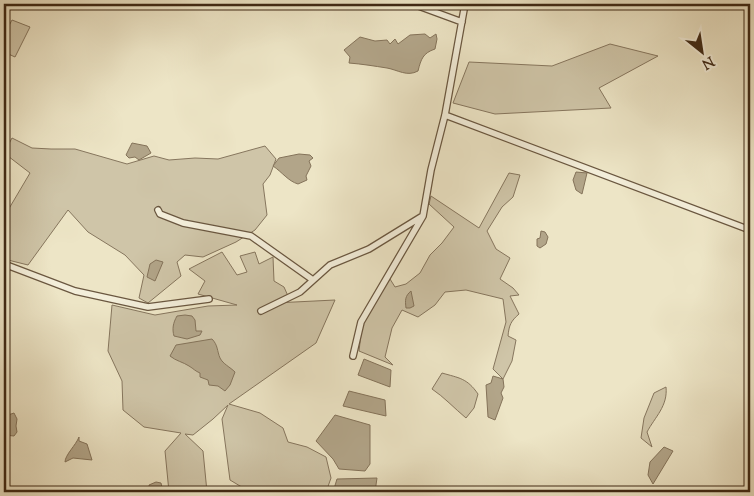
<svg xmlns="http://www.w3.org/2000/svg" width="754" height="496" font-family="'Sorts Mill Goudy',serif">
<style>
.green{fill:#cfc5a8;stroke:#86765e}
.water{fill:#b2a589;stroke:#84735a}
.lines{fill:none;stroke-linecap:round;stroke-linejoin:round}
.street-casing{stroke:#6a5740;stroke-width:8}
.street{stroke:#f3eeda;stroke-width:5.5}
</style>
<rect width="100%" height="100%" fill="#ede5c6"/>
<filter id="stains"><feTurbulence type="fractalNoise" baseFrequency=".004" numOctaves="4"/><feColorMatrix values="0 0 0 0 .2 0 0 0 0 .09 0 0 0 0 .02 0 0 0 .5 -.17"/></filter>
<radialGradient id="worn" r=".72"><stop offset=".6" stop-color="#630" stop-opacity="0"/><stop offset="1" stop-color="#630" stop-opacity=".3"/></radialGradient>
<path class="green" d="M12 20 30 27 15 57 4 52V35Z
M610 44 658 56 599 88 611 108 495 114 453 103 469 62 552 66Z
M12 138 32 148 51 149H75L127 164 154 156 169 160 195 158 218 159 265 146 276 159 270 175 263 184 267 215 255 230 236 242 203 257 185 255 177 262 181 276 148 303 139 298 144 275 125 255 88 232 68 210 28 265 4 259V217L30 173 4 153Z
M509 173 520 175 513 197 502 207 487 231 496 249 510 258 500 279 513 288 519 295 510 296 519 314C511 321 509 325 508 336L516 340 512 361 503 379 493 369 506 322 503 299 466 290 445 292 435 305 418 317 402 310 392 328 385 357 393 365 359 351 363 318 390 279 395 287 406 284 420 273 430 255 442 243 454 227 429 204 431 196 479 228Z
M222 252 237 275 247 272 240 256 255 252 259 264 273 257 274 281 284 287 288 296 274 303 335 300 316 343 229 404 260 413 283 428 288 442 307 447 326 457 331 478 326 492H269L264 491 250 492 230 480 222 419 228 405 213 419 193 435 185 434 203 451 207 492H169L165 451 181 433 144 427 123 410 122 381 108 351 112 305 155 315 208 306 237 305 198 294 205 281 189 269Z
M442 373C459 378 467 378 478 394L474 408 466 418C454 408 444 397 432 389Z
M666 387C668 406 655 417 647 432L652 447 641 438 644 418 654 393Z"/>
<path class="water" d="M425 34 430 38 436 34 437 39 435 49C423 53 421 59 418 71 407 77 398 70 387 68 374 66 362 64 349 63L350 57 344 50 360 37 375 41 387 40 390 44 395 39 398 44 410 35Z
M132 143 147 146 151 153 139 160 135 157 129 158 126 155Z
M299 154 310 155 313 158 309 161 311 166 306 176 307 180 298 184C288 181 282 172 273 166L279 158Z
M576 172 587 173 582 194 576 190 573 180Z
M541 231 545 232 548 237 546 244 540 248 537 246V239L540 238Z
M156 260 163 262 155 281 147 277 150 264Z
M411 291 414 306 410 308H406C405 300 405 296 411 291Z
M185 315 192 316 195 320 196 331H202L200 335 187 339 174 336C172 329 173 323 177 316Z
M212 339C218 345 217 351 220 358 223 364 230 367 235 372L230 385 225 391 218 386 209 385 208 380 200 377V373C195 371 194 369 189 366 183 362 176 361 170 356L176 345Z
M364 359 391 370 390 387 358 375Z
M493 376 503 379 504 387 501 393 503 398 495 420 488 417 486 385 491 383Z
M349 391 385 400 386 416 343 406Z
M14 413 17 419 16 426 17 432 14 436 4 435C4 428 7 423 8 415Z
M335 415 370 425V464L365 471 339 469 333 459 316 441Z
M79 437V441L87 444 92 460 73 458 65 462C65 455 76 445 79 437Z
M664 447 673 451 653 484 648 475 650 462Z
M377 478 375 492H333L337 479Z
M156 482 161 483 163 492H150L149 485Z"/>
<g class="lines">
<g class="street-casing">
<path id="street" d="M413 4 462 22
M445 115 750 230
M158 210 160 214 183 223 251 236 313 280
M4 264 75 291 148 307 209 299
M261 311 300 292 330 265 369 249 421 217
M353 356 361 322 423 216 431 170 445 115 465 4"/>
</g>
<use href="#street" class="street"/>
</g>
<rect width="754" height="496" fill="none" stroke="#ede5c6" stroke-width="20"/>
<rect x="5" y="5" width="744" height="486" fill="none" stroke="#3e2814" stroke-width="2.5"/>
<rect x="10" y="10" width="734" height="476" fill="none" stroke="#3e2814"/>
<g transform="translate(702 52) rotate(150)" stroke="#f3eeda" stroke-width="4" paint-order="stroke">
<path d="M0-4L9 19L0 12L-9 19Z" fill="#3e2814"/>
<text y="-8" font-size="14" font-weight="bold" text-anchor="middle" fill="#3e2814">N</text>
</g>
<rect width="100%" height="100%" filter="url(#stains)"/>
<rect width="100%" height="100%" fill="url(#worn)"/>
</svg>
